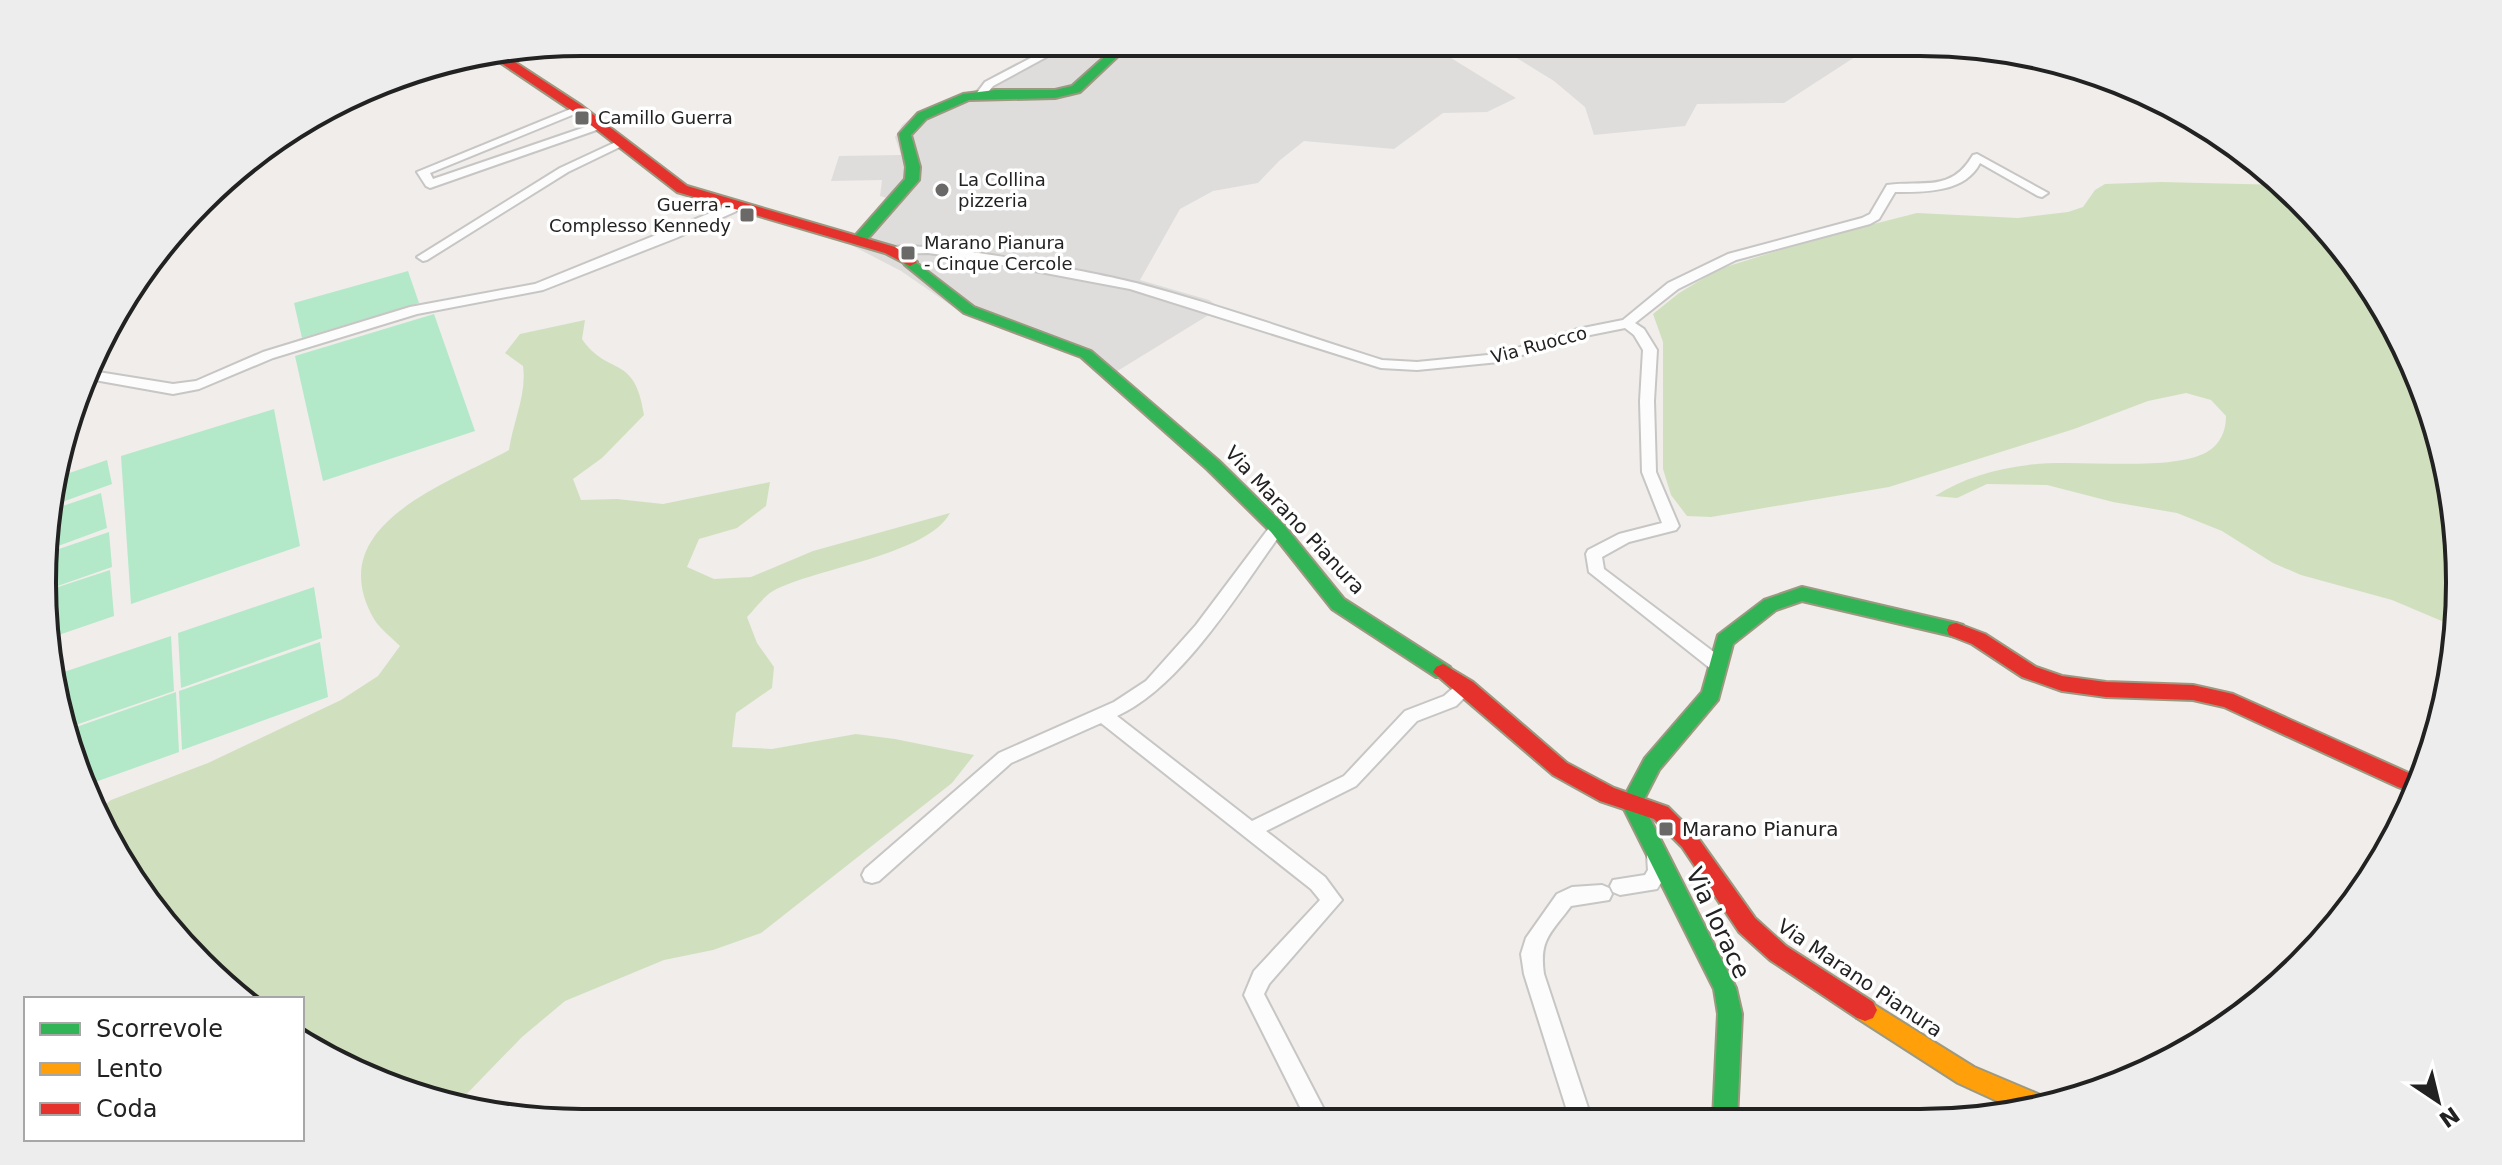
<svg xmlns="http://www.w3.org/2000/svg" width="2502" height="1165" font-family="'DejaVu Sans',sans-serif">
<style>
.residential{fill:#dfdddc}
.forest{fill:#d0e0be}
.pitch{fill:#b3e9c8}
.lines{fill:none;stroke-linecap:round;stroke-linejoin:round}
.street-casing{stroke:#c7c6c5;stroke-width:4}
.fast-casing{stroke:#9c9980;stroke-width:4}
.slow-casing{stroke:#9c9980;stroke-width:4}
.jam-casing{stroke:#9c9980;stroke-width:4}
.street{fill:#fdfcfc;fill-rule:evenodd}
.fast{fill:#30b455;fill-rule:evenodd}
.slow{fill:#ff9f0a;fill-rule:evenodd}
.jam{fill:#e5322d;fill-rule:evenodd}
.poi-dot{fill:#6a6968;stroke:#fff;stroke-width:3}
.labels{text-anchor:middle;stroke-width:7;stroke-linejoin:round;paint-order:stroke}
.far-poi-label{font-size:18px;fill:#222;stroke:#fff;text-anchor:start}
.far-street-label{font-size:18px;fill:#222;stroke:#fff}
.street-label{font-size:20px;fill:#222;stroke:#fff}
.poi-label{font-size:20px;fill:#222;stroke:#fff;text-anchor:start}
.near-street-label{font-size:24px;fill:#222;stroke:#fff}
.rim{fill:none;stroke:#222;stroke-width:4}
</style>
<rect width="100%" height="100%" fill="#f0edea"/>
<path class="residential" d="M1056 42H1425L1516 98 1487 112 1443 113 1394 149 1304 141 1279 161 1258 183 1213 191 1180 209 1140 280 1209 300 1220 308 1106 378 1074 352 968 317 901 271 851 245 890 199 880 196 882 180 831 181 839 156 901 155 895 137 902 125 923 109 973 92 987 80 1059 45Z
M1491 42H1855V57L1784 103 1697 104 1685 126 1594 135 1585 107 1554 81Z"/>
<path class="forest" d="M2161 182 2283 185 2301 200 2369 282 2419 375 2450 477 2460 582 2456 627 2392 600 2301 575 2273 563 2222 531 2177 513 2113 502 2047 485 1987 484 1957 498 1935 496C1963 478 1996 469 2028 465 2074 458 2170 473 2207 452 2221 444 2226 430 2226 416L2211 400 2186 393 2148 401 2074 429 1889 487 1711 517 1687 516 1671 495 1663 469V342L1653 314 1679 293 1719 269 1815 239 1917 213 2018 218 2068 212 2083 207 2095 190 2105 184Z
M585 320 582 339C608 377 635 353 644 415L602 458 573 479 581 500 617 499 663 504 770 482 766 506 737 528 699 539 687 567 714 579 751 577 813 551 950 513C928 555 815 568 773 591 764 596 755 609 747 617L757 643 774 667 772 688 736 713 732 747 772 749 856 734 895 739 974 755 952 783 761 933 713 950 664 960 565 1001 522 1037 455 1106 376 1082 302 1036V999H243L226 989 114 852 96 812 111 800 208 763 341 700 378 676 400 646C392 638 380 629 374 619 320 525 448 484 509 450 513 422 527 394 523 366L505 353 520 334Z"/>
<path class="pitch" d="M408 271 419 303 302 338 294 303Z
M434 314 475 431 323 481 295 356Z
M274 409 300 546 131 604 121 456Z
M107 460 112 484 51 506 52 479Z
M101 493 107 528 50 549 51 510Z
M109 532 112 567 49 589 50 552Z
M110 570 114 616 47 639 49 590Z
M314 587 322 638 181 688 178 633Z
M171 636 174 691 64 729 52 676Z
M320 642 328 697 182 750 179 691Z
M176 692 179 752 84 786 71 757 65 731Z"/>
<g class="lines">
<g class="street-casing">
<path id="street" d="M1061 42H1074L993 86 985 96 976 94 985 82Z
M578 106 583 109 582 111 430 173 433 179 597 123H605V127L430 188 426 186 417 172Z
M618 141 628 143 568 172 427 260 423 261 417 257 560 168Z
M1977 154 2048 193 2042 197 2038 196 1980 163C1965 193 1924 192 1895 192L1879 219 1870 224 1736 260 1678 289 1635 323 1644 329 1657 350 1654 401 1656 472 1679 526 1676 530 1629 542 1602 557 1604 569 1723 659 1725 664 1723 669H1711L1589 572 1586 554 1588 550 1619 534 1662 523 1642 472 1640 401 1643 350 1634 335 1625 328 1585 336 1499 362 1417 370 1381 368 1130 289 965 258 928 253 890 254 884 250C906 234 1100 274 1136 283 1219 305 1300 334 1382 360L1417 362 1498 354 1578 329 1623 320 1668 283 1728 254 1862 218 1870 214 1887 185C1923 180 1951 193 1973 155Z
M735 203 739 204V210L676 238 543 290 417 314 273 358 199 389 173 394 89 379 92 371 173 384 196 381 263 352 410 307 535 284Z
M1277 522 1285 528 1282 532C1240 590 1182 687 1117 716L1252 821 1344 776 1405 711 1444 696 1460 682H1472L1475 687 1456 706 1417 721 1356 786 1266 831 1325 877 1342 900 1269 984 1264 994 1330 1121H1307L1244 995 1254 971 1320 900 1311 889 1101 723 1011 763 879 881 872 883 865 881 862 875 865 869 999 753 1114 702 1146 681 1196 625 1272 524Z
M1656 848 1663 850 1668 872 1657 889 1620 895 1613 892 1610 886 1613 880 1645 875 1648 870 1647 856 1649 850Z
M1602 885 1609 888 1612 894 1609 900 1571 906C1551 933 1539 939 1544 974L1592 1120H1570L1524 974 1521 954 1526 938 1557 894 1572 887Z"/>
</g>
<g class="fast-casing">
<path id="fast" d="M1128 42H1143L1118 56 1080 92 1055 98 969 100 926 119 911 135 920 167 919 180 864 243H854V237L905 179 906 167 899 134 918 113 963 94 995 90H1055L1072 86 1110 52Z
M910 258 974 307 1091 351 1219 461 1283 524 1344 599 1450 667 1453 672 1450 677H1436L1332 609 1271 532 1207 469 1081 357 964 313 905 265 903 262Z
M1802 587 1956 623 1963 625 1965 630 1963 635 1956 637 1802 601 1776 610 1733 644 1718 700 1659 770 1642 803 1736 988 1742 1014 1737 1119H1713L1718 1014 1714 989 1621 803 1645 758 1702 692 1718 635 1764 600Z"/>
</g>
<g class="slow-casing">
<path id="slow" d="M1865 999 1974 1067 2045 1097 2047 1103 2019 1111 1958 1083 1857 1018 1853 1010 1857 1002Z"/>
</g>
<g class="jam-casing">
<path id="jam" d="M504 55 582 106 687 186 895 247 917 262 910 266 885 253 677 192 574 112 492 57Z
M1956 623 1985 634 2036 667 2062 676 2106 682 2193 685 2233 694 2422 779 2416 794 2398 787 2224 707 2193 700 2106 697 2062 691 2022 677 1972 644 1949 635 1947 630 1949 625Z
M1443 664 1473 682 1567 763 1614 788 1668 807 1696 835 1755 918 1786 946 1873 1002 1877 1010 1873 1018 1865 1021 1857 1018 1770 960 1739 932 1682 847 1654 819 1600 801 1553 775 1433 672 1436 667Z"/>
</g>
<use href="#street" class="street"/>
<use href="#fast" class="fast"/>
<use href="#slow" class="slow"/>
<use href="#jam" class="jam"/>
</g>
<g class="poi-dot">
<rect x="574" y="110" width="16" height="16" rx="4"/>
<circle cx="942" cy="190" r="8"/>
<rect x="739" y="207" width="16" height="16" rx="4"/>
<rect x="900" y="245" width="16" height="16" rx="4"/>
<rect x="1658" y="821" width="16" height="16" rx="4"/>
</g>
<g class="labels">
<g class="far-poi-label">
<text x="598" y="124">Camillo Guerra</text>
<text x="958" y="186">La Collina<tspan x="958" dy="21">pizzeria</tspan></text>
<text x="731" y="211" text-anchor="end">Guerra -<tspan x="731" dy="21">Complesso Kennedy</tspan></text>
<text x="924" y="249">Marano Pianura<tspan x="924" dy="21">- Cinque Cercole</tspan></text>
</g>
<g class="far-street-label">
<text transform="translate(1539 345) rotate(-15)" y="6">Via Ruocco</text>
</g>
<g class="street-label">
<text transform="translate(1295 520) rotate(47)" y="7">Via Marano Pianura</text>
<text transform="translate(1860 978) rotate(34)" y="7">Via Marano Pianura</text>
</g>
<g class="poi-label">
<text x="1682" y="836">Marano Pianura</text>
</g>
<g class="near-street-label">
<text transform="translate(1718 923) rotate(65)" y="8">Via Iorace</text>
</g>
</g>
<path d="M0 0H2502V1165H0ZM582 56H1920A526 526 0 0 1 2446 582V583A526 526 0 0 1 1920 1109H582A526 526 0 0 1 56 583V582A526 526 0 0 1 582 56Z" fill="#ededed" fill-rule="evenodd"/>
<path class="rim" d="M582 56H1920A526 526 0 0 1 2446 582V583A526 526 0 0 1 1920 1109H582A526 526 0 0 1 56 583V582A526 526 0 0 1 582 56Z"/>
<rect x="24" y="997" width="280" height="144" fill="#ffffff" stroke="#a7a7a7" stroke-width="2"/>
<rect x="40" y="1023" width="40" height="12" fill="#30b455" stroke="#a7a7a7" stroke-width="2"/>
<text x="96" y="1037" font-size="24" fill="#222222">Scorrevole</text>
<rect x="40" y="1063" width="40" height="12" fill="#ff9f0a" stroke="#a7a7a7" stroke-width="2"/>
<text x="96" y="1077" font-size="24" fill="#222222">Lento</text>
<rect x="40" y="1103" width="40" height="12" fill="#e5322d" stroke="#a7a7a7" stroke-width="2"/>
<text x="96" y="1117" font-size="24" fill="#222222">Coda</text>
<g transform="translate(2438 1101) rotate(145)" stroke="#ffffff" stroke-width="6" paint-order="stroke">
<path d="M0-6L14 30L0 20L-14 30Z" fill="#222222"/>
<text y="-12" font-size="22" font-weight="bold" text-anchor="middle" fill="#222222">N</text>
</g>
</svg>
